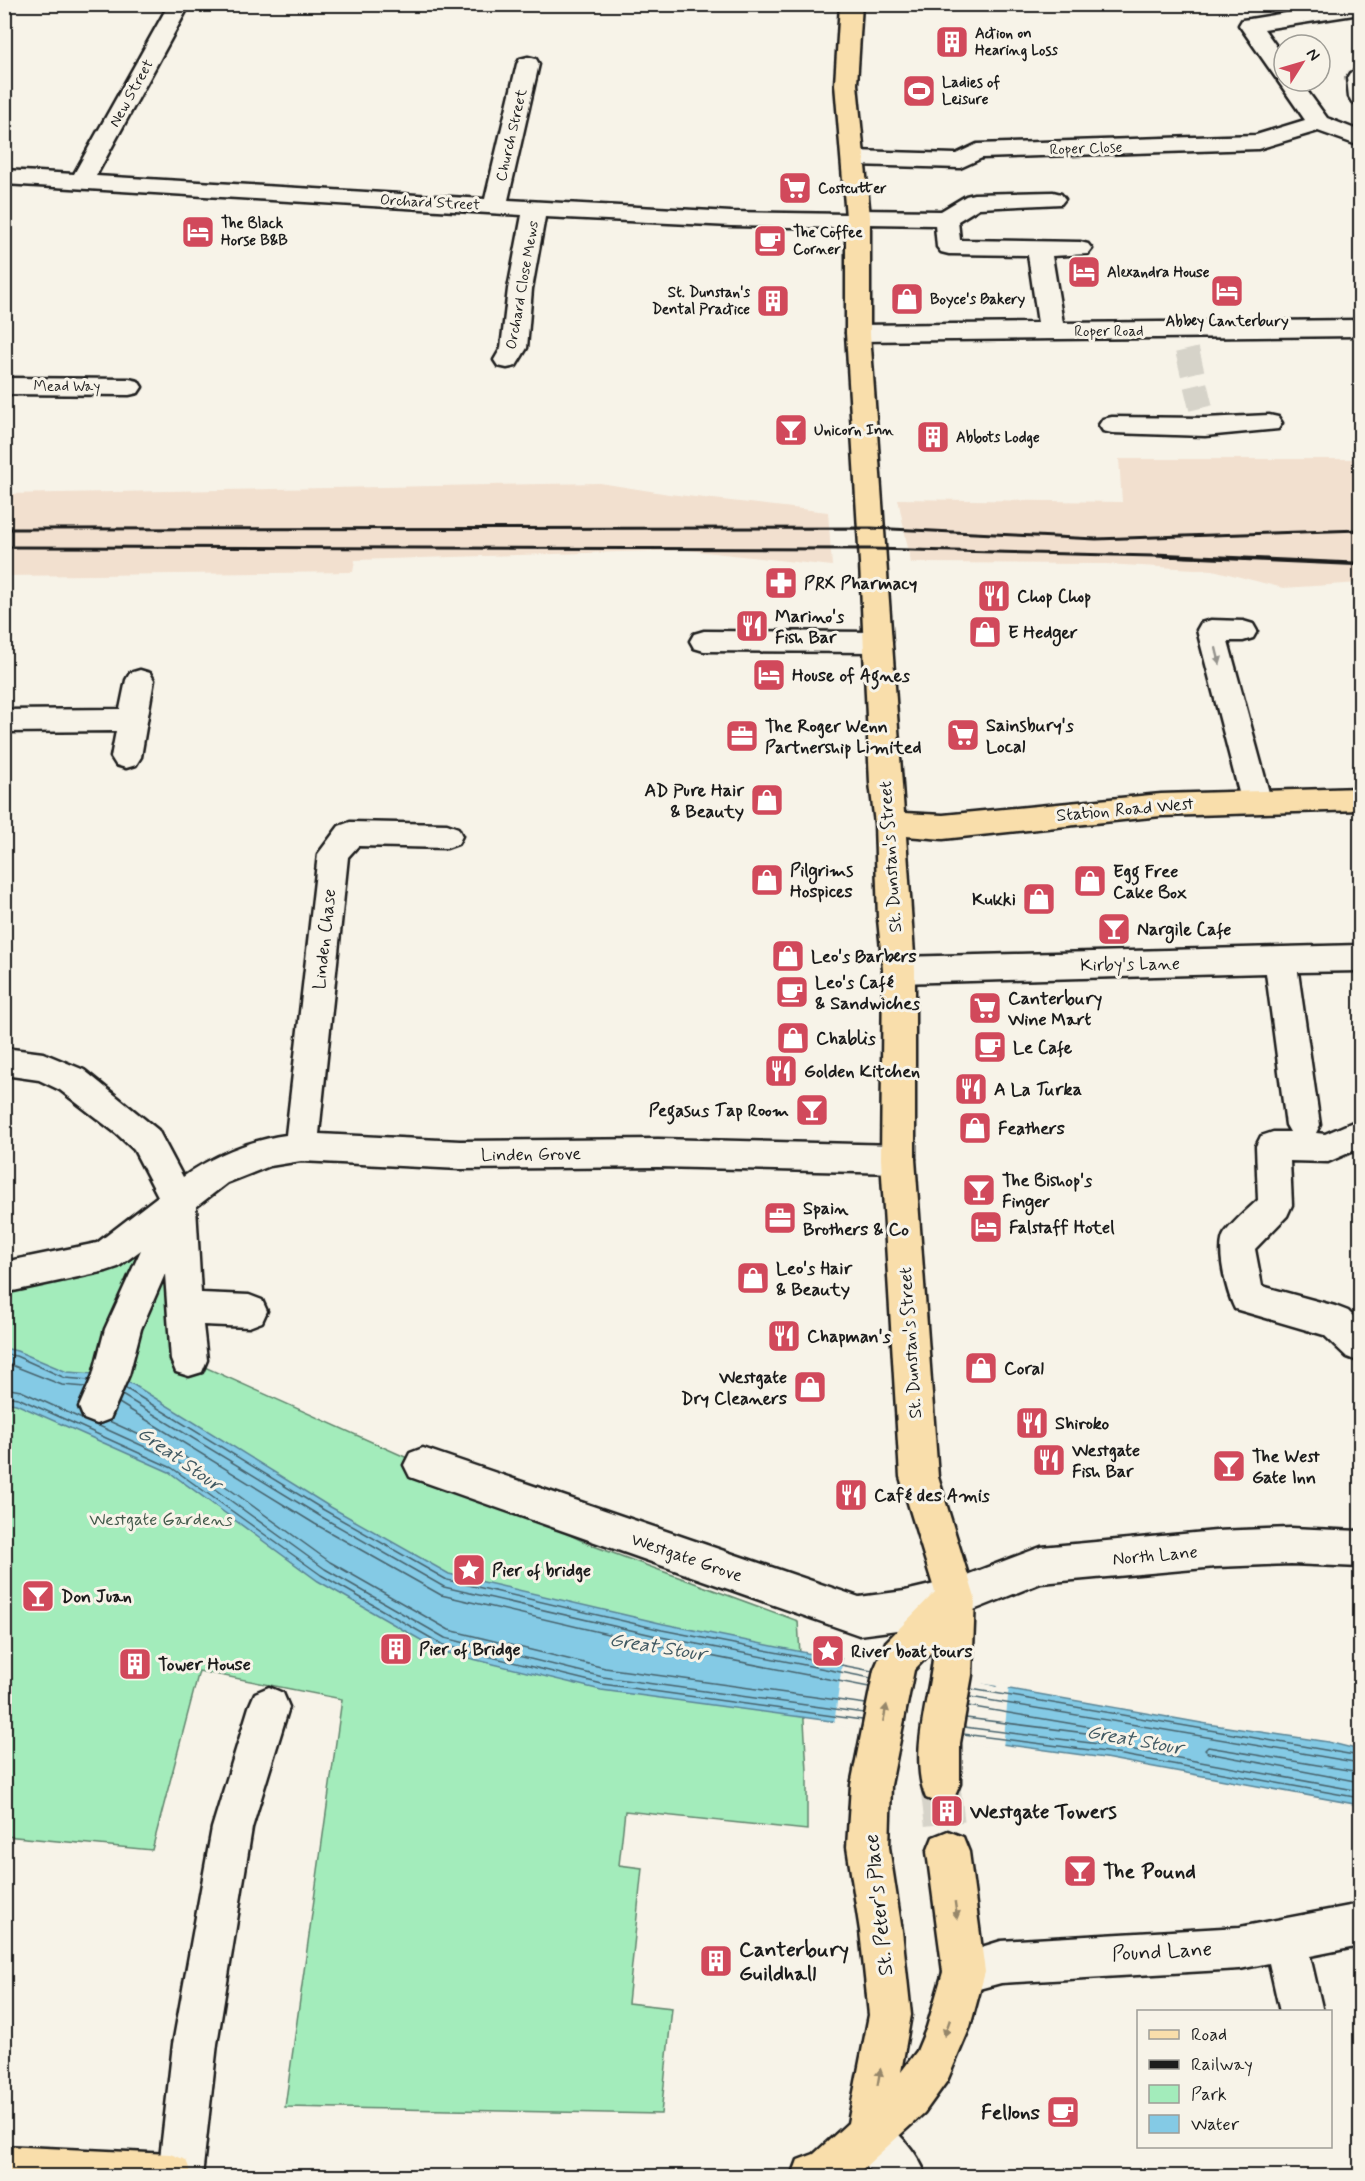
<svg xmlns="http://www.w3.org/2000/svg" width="1365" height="2181" font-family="Mynerve,sans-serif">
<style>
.built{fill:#f2e0cf}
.green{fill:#a3ecbb;stroke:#60846c;stroke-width:1.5}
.water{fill:#84cae5;stroke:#5a8495;stroke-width:1.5}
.pier{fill:#f7f3e8}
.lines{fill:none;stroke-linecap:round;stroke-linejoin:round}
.shore{stroke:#46626c;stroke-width:1.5}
.minor-tunnel{stroke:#d6d3c9;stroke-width:24;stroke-dasharray:24 12;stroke-linecap:butt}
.major-tunnel{stroke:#d6d3c9;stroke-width:40;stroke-dasharray:40 20;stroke-linecap:butt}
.minor-casing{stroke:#1c1c1c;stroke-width:5}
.major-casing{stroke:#1c1c1c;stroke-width:5}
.minor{fill:#f7f3e8;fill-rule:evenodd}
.major{fill:#f9deab;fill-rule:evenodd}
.rail-far1{stroke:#1c1c1c;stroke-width:3}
.rail{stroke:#1c1c1c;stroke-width:4.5}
.oneway{fill:#94928c}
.oneway2{fill:#96876b}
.labels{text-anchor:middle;stroke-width:6;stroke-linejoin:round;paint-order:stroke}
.far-poi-label{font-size:15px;font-weight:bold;fill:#1c1c1c;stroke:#f7f3e8;text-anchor:start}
.far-street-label{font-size:15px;fill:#1c1c1c;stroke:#f7f3e8}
.poi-label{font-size:18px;font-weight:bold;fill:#1c1c1c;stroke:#f7f3e8;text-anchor:start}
.street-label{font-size:18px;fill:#1c1c1c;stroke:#f7f3e8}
.park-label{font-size:18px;fill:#445a4c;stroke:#f7f3e8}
.water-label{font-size:20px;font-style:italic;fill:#405962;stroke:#f7f3e8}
.near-poi-label{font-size:21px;font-weight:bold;fill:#1c1c1c;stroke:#f7f3e8;text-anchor:start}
.near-street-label{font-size:21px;fill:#1c1c1c;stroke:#f7f3e8}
</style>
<rect width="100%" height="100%" fill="#f7f3e8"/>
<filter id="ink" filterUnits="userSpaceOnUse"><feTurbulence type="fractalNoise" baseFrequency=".0167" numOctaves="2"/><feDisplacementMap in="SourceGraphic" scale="12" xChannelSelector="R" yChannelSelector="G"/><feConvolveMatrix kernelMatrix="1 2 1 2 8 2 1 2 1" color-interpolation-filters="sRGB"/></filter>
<g filter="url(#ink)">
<path class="built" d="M1119 459H1360V583L1283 588 1213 570 1105 564 911 563 898 499 1122 502Z
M600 483 669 494 828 512 832 566 687 550 355 560 353 572 5 576V494Z"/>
<path class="green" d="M179 1202 189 1360 423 1465 591 1545 798 1621 807 1771V1830L625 1811 619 1865 642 1868 628 2003 672 2008 661 2114 285 2107 342 1699 199 1671 152 1850 5 1836V1278L106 1256Z"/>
<path class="water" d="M4 1348 17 1351 67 1372 111 1375 134 1385 327 1505 449 1574 664 1624 807 1653 1207 1724 1328 1742 1360 1750V1805L1105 1758 601 1690 440 1651 318 1581 169 1472 16 1404 5 1402Z"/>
<path class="pier" d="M843 1656 972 1680 996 1687 999 1685 1009 1686 1003 1748 834 1725Z"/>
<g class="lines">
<path class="shore" d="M4 1354 16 1356 65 1378 89 1380
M4 1362 62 1385 86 1387
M4 1388 21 1391 82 1419
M125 1388 324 1510 447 1580 662 1630 872 1671
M122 1395 320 1516 444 1587 661 1637 871 1678
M4 1396 18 1398 172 1468 321 1575 443 1645 602 1684 862 1720
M119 1403 315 1524 441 1595 659 1646 869 1687
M109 1421 181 1454 330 1562 449 1630 605 1668 866 1704
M97 1425 176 1461 325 1569 445 1638 603 1677 864 1713
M971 1689 1360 1756
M970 1697 1360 1763
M966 1718 1102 1735 1105 1733 1103 1729 968 1706
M964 1727 1107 1745 1360 1791
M963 1734 1106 1752 1360 1798
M1360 1772 1208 1747 1205 1750 1208 1753 1360 1782"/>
<path class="minor-tunnel" d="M1187 350 1201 408"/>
<path class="major-tunnel" d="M940 1784 948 1852"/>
<g class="minor-casing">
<path id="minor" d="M169 4H190L96 176 485 199 517 64 520 59 528 57 536 59 539 64 508 200 731 212 848 214 858 210 941 211 966 196 974 194 1053 192 1061 194 1065 199 1061 204 979 208 958 221 960 240 1080 242 1088 244 1092 249 1088 254 1052 256 1063 323 1360 320V336L858 341 849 339 846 333 849 327 858 325 1038 323 1028 255 949 254 941 252 937 247 935 225 867 224 857 228 731 226 545 217 532 289 527 348 516 366 507 368 498 366 494 360 501 348 508 289 522 215 4 184V170L74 174Z
M1341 4H1360V14L1264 29 1284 57V81H1300L1327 118 1360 131V146L1318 131 1258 149 982 158 960 168 854 165 846 163 843 158 846 153 854 151 956 154 977 144 1256 135 1305 120 1278 81 1280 79 1276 78 1239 25 1242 20 1250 19Z
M1360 70V104L1352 102 1349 97 1347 78 1350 73Z
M4 378 129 379 138 381 142 387 138 393 129 395 4 394Z
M1269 415 1278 417 1282 423 1278 429 1205 436 1112 433 1103 431 1099 425 1103 419 1112 417 1205 418Z
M1211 620 1243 621 1253 624 1257 631 1253 638 1243 641H1228L1271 800 1267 808 1256 811 1245 808 1241 800 1197 630 1201 623Z
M704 631 878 632 888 635 892 642 888 649 878 652 704 651 694 648 690 641 694 634Z
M140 670 150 673 154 680 141 757 136 765 126 768 116 765 111 757 116 731 4 732V710L120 709 126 680 130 673Z
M350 822 447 824 458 828 462 836 458 844 447 848 358 846 348 857 319 1134 460 1141 658 1139 898 1145 910 1149 915 1159 910 1169 898 1173 658 1167 460 1169 301 1161 270 1166 227 1183 196 1207 201 1293 249 1295 262 1300 267 1311 262 1322 249 1327 203 1325 207 1360 202 1372 189 1376 176 1372 171 1360 165 1274 141 1329 129 1375 110 1419 97 1424 84 1419 79 1407 93 1375 105 1329 141 1250 118 1267 106 1271 4 1293V1262L97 1243 158 1196 134 1150 117 1134 60 1090 39 1080 4 1075V1048L43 1053 84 1070 158 1130 183 1177C212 1156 250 1140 286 1135L318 854 339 826Z
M1360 945V971L1298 972 1320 1125 1316 1133 1325 1134 1360 1119V1148L1328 1162 1290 1161 1292 1205 1287 1216 1255 1249 1262 1286 1335 1306 1348 1311 1360 1323V1362L1347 1357 1324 1335 1235 1309C1227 1294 1215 1247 1225 1233 1234 1221 1247 1210 1258 1200L1256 1146 1261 1136 1273 1132H1290L1286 1125 1266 973 899 983 888 979 883 970 888 961 899 957Z
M423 1448 859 1597 905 1591 956 1579 1041 1547 1216 1531 1291 1528 1360 1531V1567L1291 1564 1216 1567 1041 1583 956 1617 905 1629 859 1635 410 1477 404 1465 410 1453Z
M269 1687 283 1693 289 1707 252 1828 217 2044 202 2176H158L173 2044 212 1828 249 1707 255 1693Z
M1360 1904V1946L1310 1956 1323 2012H1280L1269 1963 1240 1969 1001 1983 964 1993 949 1987 943 1972 949 1957 1001 1941 1240 1927Z
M868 2113C892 2123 918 2151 926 2176H875L852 2151 846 2135 852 2119Z"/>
</g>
<g class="major-casing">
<path id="major" d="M840 4H862L857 84 870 217V333L904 813 943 815 1161 794 1360 788V810L1161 816 943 839 906 836 915 970V1159L938 1477 975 1598 972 1675 960 1743V1784L954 1798 940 1804 926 1798C908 1755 931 1695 934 1649L914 1670 891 1785 889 1847 902 1931 911 2015 901 2072 917 2051 927 2027 943 1972 927 1852 933 1837 948 1831 963 1837 969 1852 985 1972 970 2027 947 2081 924 2113 855 2176H792L798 2160 814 2154 848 2123 869 2015 860 1931 847 1847 851 1785 874 1670 886 1642 935 1592 900 1477 881 1159 883 970 878 919 875 824 870 783 860 563 846 333V217L835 84Z
M4 2146 170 2154 186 2160 192 2176H4Z"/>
</g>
<use href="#minor" class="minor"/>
<use href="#major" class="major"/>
<path class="rail-far1" d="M4 529 871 528 1096 539 1360 530
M4 547 872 549 1195 557"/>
<path class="rail" d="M1160 555 1360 564"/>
</g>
<defs><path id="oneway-solid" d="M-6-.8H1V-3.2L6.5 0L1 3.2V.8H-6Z" transform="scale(1.5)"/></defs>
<use class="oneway" href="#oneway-solid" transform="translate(1218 656) rotate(76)"/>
<g class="oneway2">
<use href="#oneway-solid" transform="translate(885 1713) rotate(-78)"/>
<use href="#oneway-solid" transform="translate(956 1910) rotate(82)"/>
<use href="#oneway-solid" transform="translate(947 2028) rotate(109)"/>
<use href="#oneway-solid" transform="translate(879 2077) rotate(-80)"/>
</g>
</g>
<defs>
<g id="building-square" transform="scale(1.725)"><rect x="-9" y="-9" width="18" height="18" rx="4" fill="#d1495b" stroke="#f7f3e8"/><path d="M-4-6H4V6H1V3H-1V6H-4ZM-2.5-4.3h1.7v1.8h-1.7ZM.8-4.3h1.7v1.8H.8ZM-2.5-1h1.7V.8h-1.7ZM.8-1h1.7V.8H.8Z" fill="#fff"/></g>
<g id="stadium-square" transform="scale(1.725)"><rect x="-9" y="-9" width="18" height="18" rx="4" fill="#d1495b" stroke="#f7f3e8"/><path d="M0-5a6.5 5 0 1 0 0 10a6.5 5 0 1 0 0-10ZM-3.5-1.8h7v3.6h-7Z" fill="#fff"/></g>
<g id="supermarket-square" transform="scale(1.725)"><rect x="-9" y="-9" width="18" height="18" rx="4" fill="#d1495b" stroke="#f7f3e8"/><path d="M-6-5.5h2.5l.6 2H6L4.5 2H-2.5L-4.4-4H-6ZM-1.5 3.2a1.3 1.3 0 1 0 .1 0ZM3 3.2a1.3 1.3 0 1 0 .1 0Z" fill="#fff"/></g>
<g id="hotel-square" transform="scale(1.725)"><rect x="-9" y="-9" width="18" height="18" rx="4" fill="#d1495b" stroke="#f7f3e8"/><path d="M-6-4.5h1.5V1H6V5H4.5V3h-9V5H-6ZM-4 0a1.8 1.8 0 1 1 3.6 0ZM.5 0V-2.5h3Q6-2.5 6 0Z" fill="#fff"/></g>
<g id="cafe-square" transform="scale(1.725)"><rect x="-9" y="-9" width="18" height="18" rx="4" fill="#d1495b" stroke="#f7f3e8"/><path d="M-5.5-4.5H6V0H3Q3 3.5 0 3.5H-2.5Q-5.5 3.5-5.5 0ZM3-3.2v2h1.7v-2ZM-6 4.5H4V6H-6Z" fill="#fff"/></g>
<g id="shop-square" transform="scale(1.725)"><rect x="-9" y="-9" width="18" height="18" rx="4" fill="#d1495b" stroke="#f7f3e8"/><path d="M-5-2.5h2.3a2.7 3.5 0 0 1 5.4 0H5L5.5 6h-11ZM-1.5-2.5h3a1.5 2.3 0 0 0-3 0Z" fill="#fff"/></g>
<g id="bar-square" transform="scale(1.725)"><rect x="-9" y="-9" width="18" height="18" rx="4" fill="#d1495b" stroke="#f7f3e8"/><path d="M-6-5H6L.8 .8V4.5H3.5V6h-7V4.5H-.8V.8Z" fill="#fff"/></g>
<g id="pharmacy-square" transform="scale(1.725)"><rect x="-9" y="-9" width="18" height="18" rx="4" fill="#d1495b" stroke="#f7f3e8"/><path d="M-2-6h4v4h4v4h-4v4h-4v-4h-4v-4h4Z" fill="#fff"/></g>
<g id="restaurant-square" transform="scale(1.725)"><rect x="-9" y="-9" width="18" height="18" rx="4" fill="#d1495b" stroke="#f7f3e8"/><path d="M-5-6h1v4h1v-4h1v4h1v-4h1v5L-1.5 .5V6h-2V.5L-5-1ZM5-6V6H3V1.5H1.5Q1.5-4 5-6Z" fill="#fff"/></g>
<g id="office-square" transform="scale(1.725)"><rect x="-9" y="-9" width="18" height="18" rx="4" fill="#d1495b" stroke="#f7f3e8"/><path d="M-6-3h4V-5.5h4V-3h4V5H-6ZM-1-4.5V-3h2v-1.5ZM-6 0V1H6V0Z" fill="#fff"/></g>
<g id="sight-square" transform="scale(1.725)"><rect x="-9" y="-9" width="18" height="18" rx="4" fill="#d1495b" stroke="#f7f3e8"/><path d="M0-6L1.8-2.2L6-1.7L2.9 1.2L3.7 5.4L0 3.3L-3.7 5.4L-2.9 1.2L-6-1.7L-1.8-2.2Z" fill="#fff"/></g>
</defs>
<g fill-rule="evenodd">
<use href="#building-square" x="952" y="42"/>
<use href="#stadium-square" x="919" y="91"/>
<use href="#supermarket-square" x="795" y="188"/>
<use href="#hotel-square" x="198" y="232"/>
<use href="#cafe-square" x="770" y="241"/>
<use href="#hotel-square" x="1084" y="272"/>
<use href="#hotel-square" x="1227" y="291"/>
<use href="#shop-square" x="907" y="299"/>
<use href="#building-square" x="773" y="301"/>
<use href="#bar-square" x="791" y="430"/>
<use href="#building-square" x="933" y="437"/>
<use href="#pharmacy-square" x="781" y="583"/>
<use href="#restaurant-square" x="994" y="596"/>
<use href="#restaurant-square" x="752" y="626"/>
<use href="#shop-square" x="985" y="632"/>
<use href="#hotel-square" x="769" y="675"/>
<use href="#supermarket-square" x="963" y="735"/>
<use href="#office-square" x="742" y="736"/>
<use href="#shop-square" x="767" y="800"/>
<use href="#shop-square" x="767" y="880"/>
<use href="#shop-square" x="1090" y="881"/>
<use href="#shop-square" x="1039" y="899"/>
<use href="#bar-square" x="1114" y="929"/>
<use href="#shop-square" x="788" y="956"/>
<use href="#cafe-square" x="792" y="992"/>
<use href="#supermarket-square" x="985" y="1008"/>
<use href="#shop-square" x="793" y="1038"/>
<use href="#cafe-square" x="990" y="1047"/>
<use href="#restaurant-square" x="781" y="1071"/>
<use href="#restaurant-square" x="971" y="1089"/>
<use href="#bar-square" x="812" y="1110"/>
<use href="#shop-square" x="975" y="1128"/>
<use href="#bar-square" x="979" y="1190"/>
<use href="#office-square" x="780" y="1218"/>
<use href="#hotel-square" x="986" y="1227"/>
<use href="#shop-square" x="753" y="1278"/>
<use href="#restaurant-square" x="784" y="1336"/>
<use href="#shop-square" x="981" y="1368"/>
<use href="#shop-square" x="810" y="1387"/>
<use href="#restaurant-square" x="1032" y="1423"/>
<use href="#restaurant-square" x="1049" y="1460"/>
<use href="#bar-square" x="1229" y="1466"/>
<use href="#restaurant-square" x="851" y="1495"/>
<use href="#sight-square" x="469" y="1570"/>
<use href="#bar-square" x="38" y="1596"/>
<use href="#building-square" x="396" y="1649"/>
<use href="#sight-square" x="828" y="1651"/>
<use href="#building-square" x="135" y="1664"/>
<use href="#building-square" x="947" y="1811"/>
<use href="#bar-square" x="1080" y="1871"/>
<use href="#building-square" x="716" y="1961"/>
<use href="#cafe-square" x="1063" y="2112"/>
</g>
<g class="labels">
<g class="far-poi-label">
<text x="975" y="38">Action on<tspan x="975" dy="17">Hearing Loss</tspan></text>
<text x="942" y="87">Ladies of<tspan x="942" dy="17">Leisure</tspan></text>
<text x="818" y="193">Costcutter</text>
<text x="221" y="228">The Black<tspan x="221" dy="17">Horse B&amp;B</tspan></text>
<text x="793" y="237">The Coffee<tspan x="793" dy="17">Corner</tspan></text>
<text x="1107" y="277">Alexandra House</text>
<text x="750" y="297" text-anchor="end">St. Dunstan's<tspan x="750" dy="17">Dental Practice</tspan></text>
<text x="930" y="304">Boyce's Bakery</text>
<text x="1227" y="326" text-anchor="middle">Abbey Canterbury</text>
<text x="814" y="435">Unicorn Inn</text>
<text x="956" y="442">Abbots Lodge</text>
</g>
<g class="far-street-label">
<text transform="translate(131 93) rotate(-61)" y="5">New Street</text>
<text transform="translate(511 135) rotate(-77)" y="5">Church Street</text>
<text transform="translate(1086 148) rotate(-2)" y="5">Roper Close</text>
<text transform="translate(430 202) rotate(3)" y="5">Orchard Street</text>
<text transform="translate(522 285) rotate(-80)" y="5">Orchard Close Mews</text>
<text x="1109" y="336">Roper Road</text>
<text x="67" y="391">Mead Way</text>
</g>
<g class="poi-label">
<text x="804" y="589">PRX Pharmacy</text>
<text x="1017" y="602">Chop Chop</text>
<text x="775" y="622">Marino's<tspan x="775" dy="21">Fish Bar</tspan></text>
<text x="1008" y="638">E Hedger</text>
<text x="792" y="681">House of Agnes</text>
<text x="986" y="731">Sainsbury's<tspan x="986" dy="21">Local</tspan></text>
<text x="765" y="732">The Roger Wenn<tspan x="765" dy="21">Partnership Limited</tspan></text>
<text x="744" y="796" text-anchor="end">AD Pure Hair<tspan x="744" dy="21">&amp; Beauty</tspan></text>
<text x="790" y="876">Pilgrims<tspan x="790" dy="21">Hospices</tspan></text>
<text x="1113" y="877">Egg Free<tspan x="1113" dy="21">Cake Box</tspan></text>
<text x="1016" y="905" text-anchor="end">Kukki</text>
<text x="1137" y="935">Nargile Cafe</text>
<text x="811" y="962">Leo's Barbers</text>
<text x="815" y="988">Leo's Café<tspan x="815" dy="21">&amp; Sandwiches</tspan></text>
<text x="1008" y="1004">Canterbury<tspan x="1008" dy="21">Wine Mart</tspan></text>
<text x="816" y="1044">Chablis</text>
<text x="1013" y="1053">Le Cafe</text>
<text x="804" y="1077">Golden Kitchen</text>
<text x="994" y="1095">A La Turka</text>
<text x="789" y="1116" text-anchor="end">Pegasus Tap Room</text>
<text x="998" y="1134">Feathers</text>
<text x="1002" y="1186">The Bishop's<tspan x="1002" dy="21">Finger</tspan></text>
<text x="803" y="1214">Spain<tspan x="803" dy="21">Brothers &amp; Co</tspan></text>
<text x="1009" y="1233">Falstaff Hotel</text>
<text x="776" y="1274">Leo's Hair<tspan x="776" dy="21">&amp; Beauty</tspan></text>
<text x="807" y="1342">Chapman's</text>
<text x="1004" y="1374">Coral</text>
<text x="787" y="1383" text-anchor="end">Westgate<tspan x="787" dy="21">Dry Cleaners</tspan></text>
<text x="1055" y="1429">Shiroko</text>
<text x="1072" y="1456">Westgate<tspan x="1072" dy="21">Fish Bar</tspan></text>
<text x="1252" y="1462">The West<tspan x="1252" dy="21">Gate Inn</tspan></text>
<text x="874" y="1501">Café des Amis</text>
<text x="492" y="1576">Pier of bridge</text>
<text x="61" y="1602">Don Juan</text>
<text x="419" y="1655">Pier of Bridge</text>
<text x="851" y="1657">River boat tours</text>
<text x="158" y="1670">Tower House</text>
</g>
<g class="street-label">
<text transform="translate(1125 809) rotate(-5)" y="6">Station Road West</text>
<text transform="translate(890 857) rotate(-94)" y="6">St. Dunstan's Street</text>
<text transform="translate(324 939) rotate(-84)" y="6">Linden Chase</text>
<text transform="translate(1130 964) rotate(-1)" y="6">Kirby's Lane</text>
<text transform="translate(531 1154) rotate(-1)" y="6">Linden Grove</text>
<text transform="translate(910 1343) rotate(-94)" y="6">St. Dunstan's Street</text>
<text transform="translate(1155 1555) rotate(-5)" y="6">North Lane</text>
<text transform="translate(687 1557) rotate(19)" y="6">Westgate Grove</text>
</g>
<g class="park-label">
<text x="161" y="1525">Westgate Gardens</text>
</g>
<g class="water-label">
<text transform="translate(180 1458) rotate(35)" y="7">Great Stour</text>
<text transform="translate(658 1646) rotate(9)" y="7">Great Stour</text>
<text transform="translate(1135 1739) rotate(10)" y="7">Great Stour</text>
</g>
<g class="near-poi-label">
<text x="970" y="1818">Westgate Towers</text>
<text x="1103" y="1878">The Pound</text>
<text x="739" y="1956">Canterbury<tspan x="739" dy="24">Guildhall</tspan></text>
<text x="1040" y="2119" text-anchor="end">Fellons</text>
</g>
<g class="near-street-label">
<text transform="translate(878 1905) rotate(-96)" y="7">St. Peter's Place</text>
<text transform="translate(1162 1951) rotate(-3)" y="7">Pound Lane</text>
</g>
</g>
<rect width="1365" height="2181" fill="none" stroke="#f7f3e8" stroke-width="24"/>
<rect x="12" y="12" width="1341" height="2157" fill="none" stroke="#1c1c1c" stroke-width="2" filter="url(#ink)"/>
<rect x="1137" y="2010" width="195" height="138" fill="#f7f3e8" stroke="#9f9d96" stroke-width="1.5"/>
<rect x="1149" y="2030" width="30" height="9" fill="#f9deab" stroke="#9f9d96" stroke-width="1.5"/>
<text x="1191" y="2040" font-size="18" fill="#1c1c1c">Road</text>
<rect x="1149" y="2060" width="30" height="9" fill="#1c1c1c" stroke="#9f9d96" stroke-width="1.5"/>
<text x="1191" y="2070" font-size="18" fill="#1c1c1c">Railway</text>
<rect x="1149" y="2085" width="30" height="18" fill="#a3ecbb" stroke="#9f9d96" stroke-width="1.5"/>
<text x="1191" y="2100" font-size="18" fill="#1c1c1c">Park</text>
<rect x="1149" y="2115" width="30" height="18" fill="#84cae5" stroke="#9f9d96" stroke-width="1.5"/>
<text x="1191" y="2130" font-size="18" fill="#1c1c1c">Water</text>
<g transform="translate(1302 63) rotate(53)"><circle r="28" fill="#f7f3e8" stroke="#9f9d96" stroke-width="1.5"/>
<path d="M0-4.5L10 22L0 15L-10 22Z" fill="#d1495b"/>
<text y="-9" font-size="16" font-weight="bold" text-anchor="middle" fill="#1c1c1c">N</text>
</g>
</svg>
